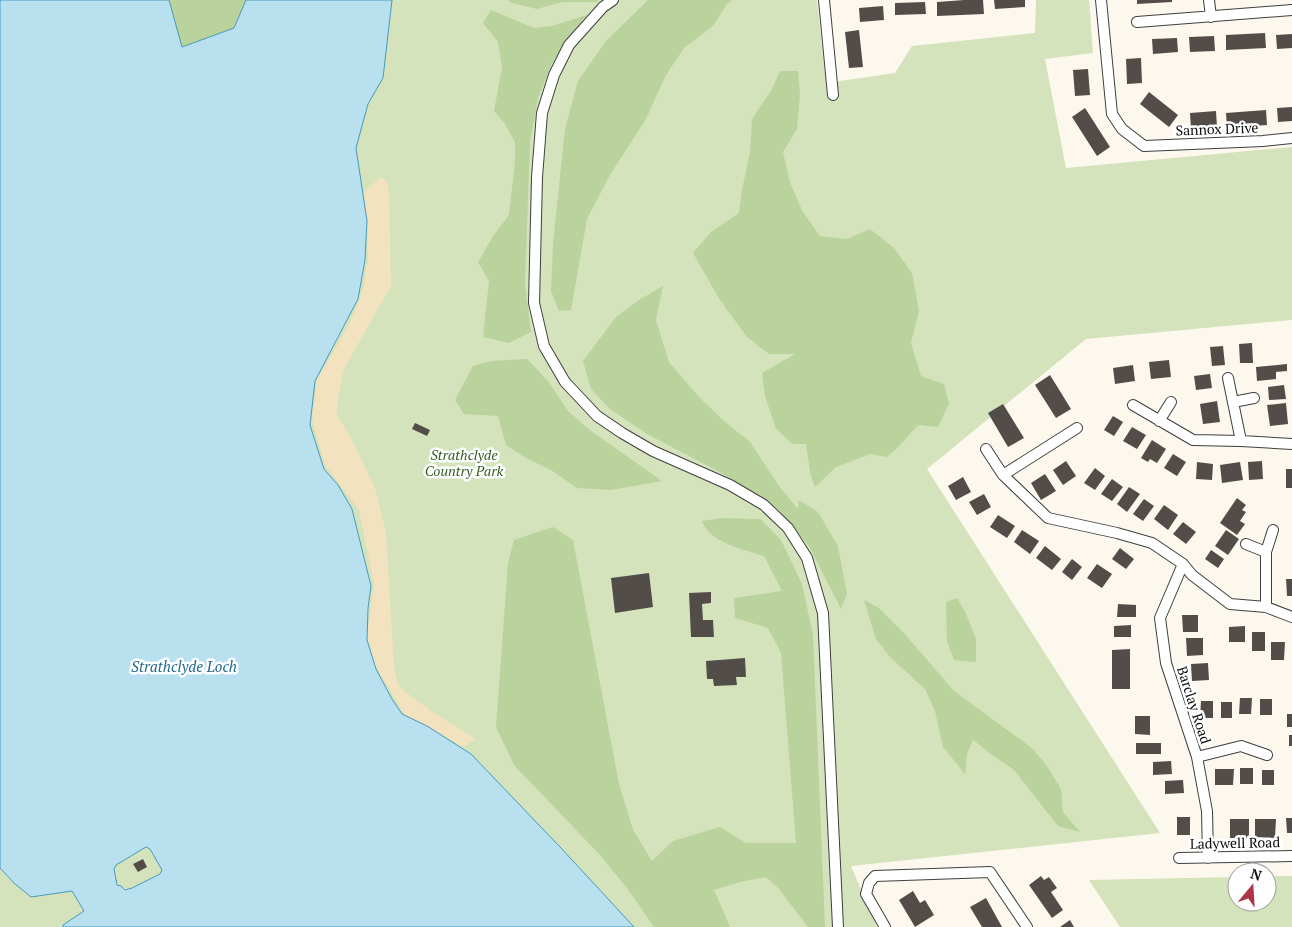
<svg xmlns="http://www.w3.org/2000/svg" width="1292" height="927" font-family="'PT Serif',serif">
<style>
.green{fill:#d4e3bb}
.forest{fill:#bad29c}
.sand{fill:#f3e2bf}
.water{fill:#b8e0ef;stroke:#479abd;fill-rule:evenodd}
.building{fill:#534d4a}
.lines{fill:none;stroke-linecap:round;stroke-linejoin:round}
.minor-casing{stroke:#3f3f3f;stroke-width:12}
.minor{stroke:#fff;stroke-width:10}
.labels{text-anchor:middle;stroke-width:5;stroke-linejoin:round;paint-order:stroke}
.street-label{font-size:14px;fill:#0c0c0c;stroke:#fff}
.park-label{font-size:14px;font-style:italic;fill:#365c24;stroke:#fff}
.water-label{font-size:15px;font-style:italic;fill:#246b8f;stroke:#fff}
</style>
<rect width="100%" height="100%" fill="#fdf8ed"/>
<path class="green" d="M0 0H817L826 83 895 73 912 46 1035 33 1036 0H1089L1093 53 1045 59 1066 168 1292 147V320L1086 339 927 469 1160 833 851 866 877 927H0Z
M1267 876H1292V927H1120L1089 880 1237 877V902H1267Z"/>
<path class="forest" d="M169 0H246L234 28 181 47Z
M508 0H599L597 2H562L537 9 512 3Z
M648 0H732L727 4 713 26 684 48 666 75 646 119 610 175 587 219 571 310 559 311 551 291 553 244 565 129 578 81 606 41Z
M491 10 534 28 552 26 587 15 568 37 551 65 538 98 530 142 525 284 531 332 509 343 483 337 489 281 478 262 493 236 509 215 515 161V142L505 124 494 111 502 67 498 42 483 23Z
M780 71H798L800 94 797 129 783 152 790 183 803 212 820 236 847 239 870 229 894 248 912 273 919 311 911 343 921 376 944 384 949 404 938 427 918 425 901 444 887 457 870 454 836 467 815 487 810 472 806 444H793L776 429 765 396 762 373 795 354H769L747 337 720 300 693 253 711 232 739 213 742 190 750 152 752 119 772 89Z
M663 286 656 320 669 362 698 396 724 421 750 442 779 486 798 509 799 500 818 512 838 546 847 594 841 609 809 546 779 510 756 494 716 470 647 434 610 409 591 389 583 361 616 317 639 300Z
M527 359 548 381 568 411 591 431 662 481 611 490 577 488 551 470 526 458 506 445 498 416 464 414 455 400 473 366 491 361Z
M723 518 760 519 781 540 802 584 813 635 825 927H808L778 888 766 877 740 882 714 890 730 927H654L630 892 600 855 514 765 496 727 508 563 514 540 553 527 573 540 619 784 633 830 652 861 673 841 720 827 746 843H796L781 653 768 628 735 618 734 598 782 591 764 556C743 549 710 543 702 521Z
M957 598 966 614 976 639V662L954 660 947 641 946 602Z
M864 600 879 608 903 632 954 691 1032 748 1047 766 1061 789 1063 812 1080 832 1058 826 1014 770 991 754 973 740 967 754 965 774 943 747 935 711 925 689 890 657 876 639Z"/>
<path class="sand" d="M381 177 387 182 389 191 391 286 344 369 338 399 337 416 348 432 375 488 386 532 394 667 399 687 431 711 476 739 464 747 405 715 375 665 367 636 374 584 359 510 325 465 312 420 317 380 349 325 363 290 368 257 364 192Z"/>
<path class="water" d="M0 0H169L182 47 234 28 246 0H392L383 78 368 104 356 148 367 221 365 260 358 299 315 381 310 425 324 469 338 485 352 509 371 586 368 608 367 640 376 669 392 699 402 714 427 726 471 754 561 848 634 927H63V925L84 911 72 891 31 897 14 883 0 868ZM146 847 150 849 162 870 160 874 132 888 125 890 121 886 117 885 114 869 116 865Z"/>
<path class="building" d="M964 0H983L984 14 937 16V2Z
M994 0H1025V7L995 9Z
M1137 0H1172V2L1137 4Z
M925 2 926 14 895 15V3Z
M883 6 884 20 860 22 859 8Z
M859 30 863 67 849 68 845 32Z
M1265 33 1266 48 1226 50V35Z
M1292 34V48L1277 49 1276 35Z
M1214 36 1215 51 1190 52 1189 37Z
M1177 38 1178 52 1153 54 1152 39Z
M1141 58 1142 83 1127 84 1126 59Z
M1088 69 1090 95 1075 96 1073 70Z
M1149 92 1178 115 1169 127 1140 104Z
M1292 107V121L1278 122 1277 108Z
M1085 108 1110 147 1097 156 1072 117Z
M1266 110 1267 125 1227 128 1226 113Z
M1216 111 1217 127 1191 129 1190 113Z
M1252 343 1253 363H1240L1239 344Z
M1223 346 1225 365 1212 366 1210 347Z
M1169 360 1171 377 1151 379 1149 362Z
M1287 364V371L1276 372V379L1257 381 1256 367Z
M1133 365 1135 381 1115 384 1113 368Z
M1210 374 1212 388 1196 390 1194 376Z
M1050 375 1071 409 1056 418 1035 385Z
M1284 385 1286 399 1269 400 1268 387Z
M1217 401 1220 422 1203 424 1200 404Z
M1286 403 1288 424 1270 426 1267 405Z
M1003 404 1024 438 1008 447 988 413Z
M1113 416 1123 422 1114 436 1104 430Z
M415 423 430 430 427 436 412 429Z
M1132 427 1146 435 1137 449 1123 441Z
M1152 440 1166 449 1157 463 1150 459 1148 462 1141 458Z
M1173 454 1186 462 1177 476 1164 468Z
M1066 461 1076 476 1063 485 1053 470Z
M1262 461 1263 479 1249 480 1248 462Z
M1197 462 1213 464 1212 480 1196 479Z
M1240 462 1243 480 1222 483 1220 465Z
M1095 468 1105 476 1095 490 1084 483Z
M1286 469H1292V488H1286Z
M1045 474 1056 491 1041 500 1031 483Z
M963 477 971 492 956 500 948 486Z
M1112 479 1123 487 1112 501 1101 494Z
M1129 487 1140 494 1127 512 1117 504Z
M984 494 991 507 977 515 969 502Z
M1237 498 1246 505 1242 510 1246 512 1240 521 1245 524 1237 535 1220 523Z
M1144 499 1154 506 1143 521 1133 514Z
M1164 505 1178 515 1168 530 1154 519Z
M998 515 1015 526 1007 538 990 527Z
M1183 522 1196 532 1186 544 1173 534Z
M1022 530 1039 541 1030 554 1014 542Z
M1226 530 1239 539 1228 555 1215 546Z
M1045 546 1061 559 1052 570 1036 558Z
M1120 548 1134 559 1126 569 1112 559Z
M1211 550 1224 559 1218 568 1205 559Z
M1072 559 1082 567 1072 580 1062 572Z
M1097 564 1112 574 1102 588 1087 578Z
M649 573 653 607 615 613 611 578Z
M1286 579H1292V596H1287Z
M711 592V603L702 604 703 620H713L714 637H691L689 593Z
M1118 604 1136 605V617H1117Z
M1182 615H1198V632H1183Z
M1131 625V637H1114V626Z
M1245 626V642H1229V627Z
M1252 632H1265V651H1252Z
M1186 638H1203V655L1187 656Z
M1271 642H1285L1284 660H1271Z
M1130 649V689H1112V650Z
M745 658 746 677H736L737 685 714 686 713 679H707L706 661Z
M1208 663 1209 680 1192 681 1191 664Z
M1240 698H1252L1251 714H1239Z
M1260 699H1272V715H1260Z
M1201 701H1213V718H1200Z
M1221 702H1232V718H1221Z
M1287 714H1292V727H1287Z
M1135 716H1150V735L1135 734Z
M1289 735H1292V746H1289Z
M1136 743H1161V754H1136Z
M1171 761 1172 774 1153 775V762Z
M1240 768H1253V784H1240Z
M1215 769H1234L1233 785H1215Z
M1262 770H1274V785H1262Z
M1183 780 1184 793 1165 794V781Z
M1177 817H1190V835H1177Z
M1286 818H1292V833H1287Z
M1230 819H1249V839L1230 838Z
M1255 819H1276L1275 838 1255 837Z
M143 859 147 867 138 872 133 864Z
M1041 876 1044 880 1049 877 1057 888 1051 892 1063 910 1052 918 1029 885Z
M913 891 920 903 925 900 934 915 915 927 899 900Z
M986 898 1002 927H982L970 907Z
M1070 920 1074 927H1060Z"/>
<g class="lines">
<g class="minor-casing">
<path id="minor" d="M613 0 603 7 569 45 554 75 542 113 537 177 534 303 544 346 565 382 597 416 622 433 653 451 730 485 764 505 788 528 807 558 823 613 838 927
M824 0 833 95
M1101 0 1112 114 1122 129 1144 146 1263 141 1292 138
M1209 0 1211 17
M1137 22 1292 10
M1228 378 1241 441
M1233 402 1254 398
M1133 405 1193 440 1241 441 1292 444
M1159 421 1171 402
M986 449 1003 475 1048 518 1117 533 1152 543 1183 564 1192 575 1230 604 1266 607 1292 617
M1003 475 1077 428
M1246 544 1266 552
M1183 564 1160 618 1166 663 1197 757 1207 811 1208 858
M1266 607V552L1273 530
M1197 757 1241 746 1267 755
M1179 858 1292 856
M885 927 866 894 869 883 875 876 990 872 1027 927"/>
</g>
<use href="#minor" class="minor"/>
</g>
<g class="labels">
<g class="street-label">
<text transform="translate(1217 129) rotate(-2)" y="5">Sannox Drive</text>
<text transform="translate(1194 705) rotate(72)" y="5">Barclay Road</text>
<text transform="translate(1235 843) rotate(-1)" y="5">Ladywell Road</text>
</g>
<g class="park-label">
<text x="464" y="460">Strathclyde<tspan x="464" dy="16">Country Park</tspan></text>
</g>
<g class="water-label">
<text x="184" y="672">Strathclyde Loch</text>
</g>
</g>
<g transform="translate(1252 887) rotate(18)"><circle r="24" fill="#ffffff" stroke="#9e9e9e"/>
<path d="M0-4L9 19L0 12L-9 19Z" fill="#ac3547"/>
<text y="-8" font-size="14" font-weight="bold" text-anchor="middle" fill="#0c0c0c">N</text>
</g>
</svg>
